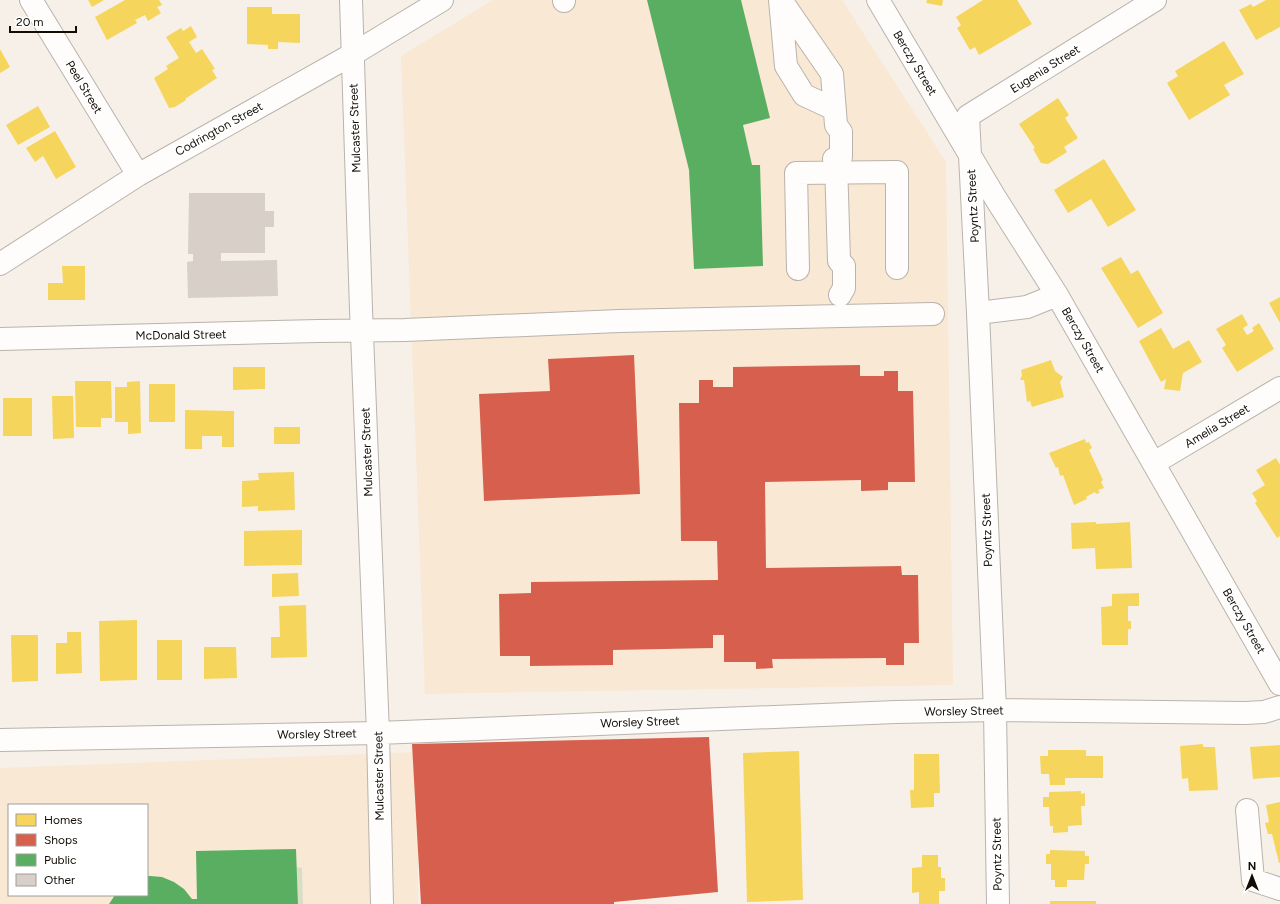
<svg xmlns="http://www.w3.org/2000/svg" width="1280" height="904" font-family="Figtree,sans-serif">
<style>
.built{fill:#f9e8d4;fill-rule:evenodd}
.green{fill:#d8dec5}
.homes{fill:#f6d55c}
.shops{fill:#d6604d}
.public{fill:#5aae61}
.building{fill:#d7cfc8}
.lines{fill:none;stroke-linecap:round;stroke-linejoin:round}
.minor-casing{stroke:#b9b3ac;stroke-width:24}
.minor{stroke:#fefdfc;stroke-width:22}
.labels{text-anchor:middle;stroke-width:4;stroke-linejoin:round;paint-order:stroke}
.street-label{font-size:12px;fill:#120c05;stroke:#fff}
</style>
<rect width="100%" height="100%" fill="#f7f0e8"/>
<path class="built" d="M493 0H842L946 162 953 685 425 694 401 56Z
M418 752V904H0V768ZM9 805H147V895H9Z"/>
<path class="green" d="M297 867 302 868 303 904H298Z"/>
<path class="homes" d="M88 0H104L92 7Z
M125 0H159L162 5 157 7 161 13 148 21 145 15 135 20 137 23 107 40 95 17Z
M927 0H943L942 6 926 3Z
M983 0H1017L1032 24 979 55 975 47 970 50 957 28 961 25 956 17Z
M1266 0H1280V27L1256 40 1239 10 1251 4 1253 7Z
M247 7H272V14H300V43L278 42V49H268V45L247 44Z
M191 26 197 37 189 42 196 53 202 49 215 69 212 70 217 78 185 99 186 100 175 107 169 108 154 78 168 69 166 66 179 58 166 37 181 28 183 31Z
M1224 41 1244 74 1224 85 1230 95 1189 120 1167 83 1178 76 1175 71Z
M0 49 10 67 0 73Z
M1058 98 1069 115 1065 118 1078 138 1064 147 1067 152 1048 164 1041 163 1033 149 1035 148 1019 124Z
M38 106 50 127 18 145 6 125Z
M55 131 76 167 56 179 43 156 35 162 26 148Z
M1104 159 1136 210 1108 227 1091 199 1068 213 1054 190Z
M1121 257 1131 274 1138 270 1163 313 1138 328 1101 268Z
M62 266H85V300H48V283H63Z
M1280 297V323L1269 303Z
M1242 314 1248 325 1243 328 1247 335 1254 331 1252 328 1259 323 1274 349 1237 372 1222 348 1226 345 1216 329Z
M1161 328 1173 349 1189 340 1202 362 1183 373 1180 391 1164 389 1166 379 1161 382 1139 341Z
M1051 360 1055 371 1063 377 1060 382 1064 397 1032 407 1030 401 1027 402 1024 380H1020L1022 375 1021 370Z
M233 367H265V389L233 390Z
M75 381H111L112 418H101V427H76Z
M140 381 141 433 128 434V422H115V387H127V382Z
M149 384H175V422H149Z
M52 396H73L74 438 53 439Z
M3 398H32V436H3Z
M185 410 234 411V447H222V436H202V449H185Z
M274 427H300V444H274Z
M1085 439 1086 443 1089 442 1092 448 1089 450 1103 480 1101 482 1104 488 1098 490 1100 493 1096 494 1095 492 1086 497 1087 499 1074 505 1063 475 1060 476 1058 467 1056 468 1049 453Z
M1276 458 1280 465V536L1277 538 1255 503 1257 501 1252 493 1265 485 1256 470Z
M294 472 295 510 258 511V506L242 507V481L259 480 258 473Z
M1096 522V524L1130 522 1132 568 1096 569 1095 548 1072 549 1071 523Z
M302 530V565L244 566V531Z
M298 573 299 596 272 597V574Z
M1139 593V606H1128V621H1131V629H1128V645H1102L1101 607 1112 606V594Z
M306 605 307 657 271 658V637H280L279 606Z
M137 620V680L100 681 99 621Z
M67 632H81L82 673 56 674V643H67Z
M11 635H38V681L12 682Z
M157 640H182V680H157Z
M204 647H236L237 678 204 679Z
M1203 744V747H1215L1218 790 1189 791 1188 778 1182 779 1180 746Z
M1280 745V777L1253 779 1250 747Z
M1048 750H1086V756H1103V778H1065V785H1050L1049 774H1041L1040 756H1048Z
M799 751 803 900 747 902 743 753Z
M914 754H939L940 793H934V807L911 808 910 790H914Z
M1081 791V794L1085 793V806H1081L1082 825 1068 826V832L1053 833V826H1050L1049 807H1043V797H1049V792Z
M1280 802V863H1279L1272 834H1268L1265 823 1269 822 1266 805Z
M1050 850 1085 851V856H1089V864H1085L1084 880H1067V887H1055V880H1051V864H1046V854H1050Z
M922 855H938V867H941V878H945V891H939V904H919V892L912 893V868L922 867Z
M1050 901H1096V904H1050Z"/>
<path class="shops" d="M634 355 640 494 484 501 479 394 550 391 548 359Z
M860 365V376H884V371H898V391H913L915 482H888V490L861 491V480L765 482 766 568 901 566 902 575H918L919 643H904V665H886V658L772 659 773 668 756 669V662H724V635H713V648L613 650V665L530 666V656H500L499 594 531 593V582L718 580 717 541H681L679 403H699V380H713V387H733V367Z
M709 737 718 892 614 902V904H421L412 744Z"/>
<path class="public" d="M647 0H741L770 118 743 125 752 165H760L763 266 694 269 689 170Z
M296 849 298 904H109L115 895H147V876H150L162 877 174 882 184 889 192 899H197L196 851Z"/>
<path class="building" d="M189 193H265V211H274V227H265V253H221V261L277 260 278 296 188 298 187 262 193 261V254H188Z"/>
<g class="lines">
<g class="minor-casing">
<path id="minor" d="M31 0 138 175
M351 0 361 309 378 733 382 904
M564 0V1
M780 0 786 66 804 95 834 109
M781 0 832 74 836 125 841 132V157L836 162
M878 0 996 199 1057 295 1280 684
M834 159 836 162 839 261 844 266V288L840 295
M0 264 138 175 353 54 442 0
M798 269 796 173 897 172V268
M978 313 1027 307 1057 295
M0 339 318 331 405 330 619 321 933 314
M1154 463 1280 388
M0 740 378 733 896 712 995 710 1245 713 1264 712 1280 707
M1247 810 1253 880 1280 889
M998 904 995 710 978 313 968 116 1155 0"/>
</g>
<use href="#minor" class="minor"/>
</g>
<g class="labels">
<g class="street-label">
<text transform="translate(915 63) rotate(59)" y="4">Berczy Street</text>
<text transform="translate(1045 69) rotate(-32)" y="4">Eugenia Street</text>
<text transform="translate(84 87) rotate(59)" y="4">Peel Street</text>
<text transform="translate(355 128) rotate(-92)" y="4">Mulcaster Street</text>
<text transform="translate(219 129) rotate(-29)" y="4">Codrington Street</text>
<text transform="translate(973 206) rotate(-93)" y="4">Poyntz Street</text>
<text transform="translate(181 335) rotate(-1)" y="4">McDonald Street</text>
<text transform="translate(1083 340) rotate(60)" y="4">Berczy Street</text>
<text transform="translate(1217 426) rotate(-31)" y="4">Amelia Street</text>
<text transform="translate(367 452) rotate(-92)" y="4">Mulcaster Street</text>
<text transform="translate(987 530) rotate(-92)" y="4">Poyntz Street</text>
<text transform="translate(1244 621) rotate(60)" y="4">Berczy Street</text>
<text transform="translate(964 711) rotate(-1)" y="4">Worsley Street</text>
<text transform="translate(640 722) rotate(-2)" y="4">Worsley Street</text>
<text transform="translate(317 734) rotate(-1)" y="4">Worsley Street</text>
<text transform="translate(379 776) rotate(-91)" y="4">Mulcaster Street</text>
<text transform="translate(997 854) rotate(-91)" y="4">Poyntz Street</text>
</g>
</g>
<rect x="8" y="804" width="140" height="92" fill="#ffffff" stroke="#a09e9b"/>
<rect x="16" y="814" width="20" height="12" fill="#f6d55c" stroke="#a09e9b"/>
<text x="44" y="824" font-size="12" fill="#120c05">Homes</text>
<rect x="16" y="834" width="20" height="12" fill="#d6604d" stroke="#a09e9b"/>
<text x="44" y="844" font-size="12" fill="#120c05">Shops</text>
<rect x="16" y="854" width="20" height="12" fill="#5aae61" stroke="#a09e9b"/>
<text x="44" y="864" font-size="12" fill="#120c05">Public</text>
<rect x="16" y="874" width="20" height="12" fill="#d7cfc8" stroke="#a09e9b"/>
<text x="44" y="884" font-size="12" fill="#120c05">Other</text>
<g transform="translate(1252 876)" stroke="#ffffff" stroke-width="3" paint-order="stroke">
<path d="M0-3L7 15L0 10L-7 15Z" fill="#120c05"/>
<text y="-6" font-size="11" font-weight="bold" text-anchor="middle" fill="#120c05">N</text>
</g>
<path d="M10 26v6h66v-6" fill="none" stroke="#120c05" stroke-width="2"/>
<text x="16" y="26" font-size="12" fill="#120c05" stroke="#ffffff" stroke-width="3" paint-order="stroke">20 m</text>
</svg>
